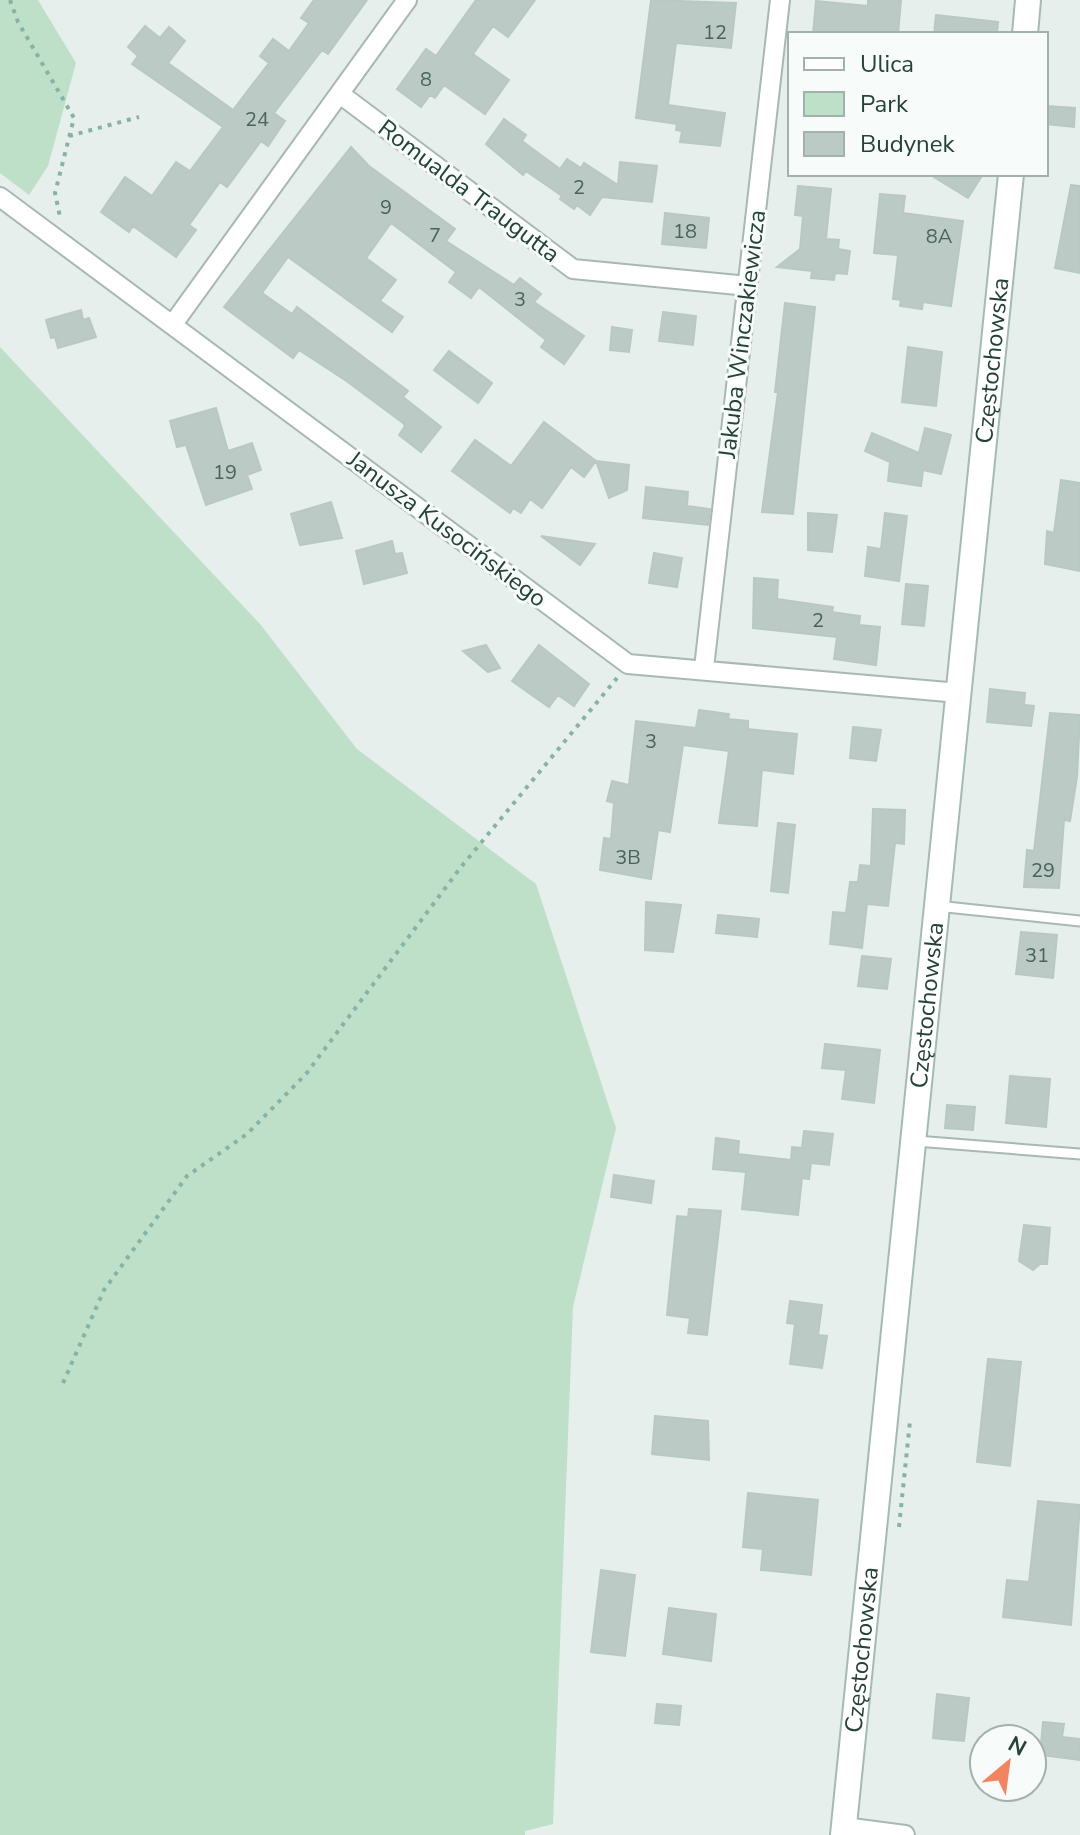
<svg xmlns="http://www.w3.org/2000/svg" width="1080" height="1835" font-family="'Nunito Sans',sans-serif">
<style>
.green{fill:#bfe0c8}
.building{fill:#bbcac4;stroke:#b8c9c2;stroke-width:2}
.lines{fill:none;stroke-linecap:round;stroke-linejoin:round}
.service-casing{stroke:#a8b8b2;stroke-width:13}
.minor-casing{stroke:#a8b8b2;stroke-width:22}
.secondary-casing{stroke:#a4bbb3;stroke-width:28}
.path{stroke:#86b3a5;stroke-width:4;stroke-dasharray:4 6;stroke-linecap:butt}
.service{stroke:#fff;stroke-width:9}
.minor{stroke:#fff;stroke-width:18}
.secondary{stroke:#fff;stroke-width:24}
.labels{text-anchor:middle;stroke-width:6;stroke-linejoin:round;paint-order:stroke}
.number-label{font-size:20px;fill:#4a645c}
.street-label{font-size:24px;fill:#24423a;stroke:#f7fbf9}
</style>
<rect width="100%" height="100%" fill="#e6efeb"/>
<path class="green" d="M0 0H38L76 63 48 166 29 195 0 173Z
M0 347 260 624 357 749 536 884 616 1128 573 1307 553 1824 525 1831V1835H0Z"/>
<path class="building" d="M314 0H367L328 54 322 50 274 113 285 121 268 146 261 141 227 187 220 182 189 225 196 230 176 257 133 226 129 232 101 212 125 177 152 196 176 162 190 171 223 127 132 64 138 56 128 47 145 26 160 38 169 27 185 41 168 63 233 110 269 63 260 56 273 39 289 51 309 23 301 18Z
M476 0H535L508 37 493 26 473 54 509 80 485 114 444 85 435 98 430 95 421 107 397 89 426 49 436 56Z
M651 0 736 3 731 48 676 43 668 105 725 113 720 146 680 142 682 131 676 130 677 124 636 118Z
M868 0H901L898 34H813L816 1 868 6Z
M936 15 998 22 997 34H934Z
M1046 106 1075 108 1074 127 1046 124Z
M504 119 526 135 522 141 560 169 567 159 581 168 584 163 618 185 620 162 657 166 652 202 602 197 590 215 577 205 574 209 560 199 562 196 526 171 523 175 486 144Z
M351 147 369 166 455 229 446 241 514 285 520 278 541 294 534 302 584 336 564 364 541 347 546 340 479 287 471 298 449 282 456 272 391 223 366 258 396 280 380 301 403 317 392 332 288 257 262 293 292 314 297 307 408 391 403 397 441 427 421 452 399 435 405 426 403 423 345 380 299 350 293 358 224 307Z
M929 174H983L968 198Z
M1071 185 1080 186V273L1055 268Z
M798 186 831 189 826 239 839 240 838 249 850 251 847 274 835 273 834 280 811 278 812 271 777 267 800 249 803 216 795 215Z
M880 194 905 196 903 213 963 221 951 306 923 302 922 309 900 306 901 300 893 299 898 255 874 253Z
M665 213 709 218 706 248 662 244Z
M785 303 815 307 793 514 762 512 778 392H775Z
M81 310 83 320 89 318 96 337 58 348 55 337 51 338 46 320Z
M663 312 696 316 693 345 659 341Z
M612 327 632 330 629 352 610 350Z
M908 347 942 352 936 406 902 402Z
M449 351 492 383 478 403 434 370Z
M216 408 228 451 252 443 261 470 247 475 252 489 206 505 186 445 177 447 170 421Z
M544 422 596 461 584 477 571 467 542 508 530 499 521 513 513 508 510 513 452 471 475 440 511 466Z
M925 428 951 435 941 474 923 470 921 486 888 481 890 462 865 451 872 433 919 453Z
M596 461 629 465 627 490 609 498Z
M1061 480 1080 483V571L1045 564 1047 531 1054 533Z
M646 487 688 492 687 506 710 509 708 525 643 518Z
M331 502 342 538 300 545 291 514Z
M808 513 837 515 832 552 808 550Z
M885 513 907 516 899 581 865 576 868 547 881 549Z
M541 536 595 544 580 565Z
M392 541 395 554 402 553 407 573 364 584 356 551Z
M654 553 682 558 677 587 649 583Z
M754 578 778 580 777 599 833 607 832 612 860 616 859 625 880 627 876 665 834 659 837 637 753 628Z
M906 584 928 586 924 626 902 624Z
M486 645 500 668 488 672 463 651Z
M539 645 589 684 574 706 558 695 549 707 512 681Z
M990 689 1025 693 1024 705 1034 706 1031 726 987 722Z
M699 710 729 714 728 719 748 721V729L797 734 793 774 762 770 757 826 719 823 729 751 683 745 670 832 658 830 651 879 600 870 604 838 611 839 614 803 607 801 612 781 629 785 636 721 696 728Z
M1050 713 1080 715 1077 777 1070 821 1064 820 1059 888 1024 887 1027 850 1034 851Z
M853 727 881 730 876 761 850 758Z
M873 809 905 810 904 844 895 843 888 906 867 904 862 948 830 944 833 912 846 913 850 882H858L860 865 871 866Z
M778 823 795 825 788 893 771 891Z
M646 902 681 905 673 952 645 950Z
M718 915 759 919 757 937 716 933Z
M1021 932 1057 935 1053 978 1016 974Z
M862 956 891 959 887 989 858 986Z
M825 1044 880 1050 874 1103 842 1099 846 1070 822 1068Z
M1010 1076 1050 1079 1046 1127 1006 1123Z
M947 1105 975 1107 973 1130 945 1128Z
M804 1131 833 1134 829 1165 811 1163 809 1179 802 1178 798 1215 742 1209 746 1172 713 1169 716 1138 739 1141 738 1154 791 1160 792 1147 802 1148Z
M614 1175 654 1181 651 1203 611 1197Z
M689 1209 721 1211 707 1335 688 1333 690 1318 667 1315 677 1216 688 1217Z
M1024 1225 1050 1228 1047 1264H1040L1033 1270 1019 1261Z
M790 1301 822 1305 818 1335 827 1336 822 1368 790 1364 795 1324 787 1323Z
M988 1359 1021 1362 1010 1466 977 1462Z
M655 1416 708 1421 709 1460 652 1454Z
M748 1493 818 1500 811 1575 761 1570 763 1549 743 1547Z
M1038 1501 1080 1505 1071 1625 1003 1617 1007 1580 1029 1582Z
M601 1570 635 1575 625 1656 591 1652Z
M669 1608 716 1614 711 1661 663 1654Z
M937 1694 969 1698 964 1741 933 1738Z
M657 1704 681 1706 679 1725 655 1723Z
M1043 1722 1064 1724 1062 1737 1080 1739V1760L1040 1755Z"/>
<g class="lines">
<g class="service-casing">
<path id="service" d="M937 906 1080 921
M916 1141 1080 1154"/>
</g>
<g class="minor-casing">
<path id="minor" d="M340 94 573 269 748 286
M0 197 628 664 959 693
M173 324 407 0
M704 668 780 0
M844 1827 905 1835"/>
</g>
<g class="secondary-casing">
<g id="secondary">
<path d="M1025 34 1028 0"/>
<path id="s1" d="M843 1835 1011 174"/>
</g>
</g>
<path class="path" d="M10 0 18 22 74 118 55 193 60 217
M69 136 139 117
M63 1383 104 1290 187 1176 247 1134 306 1074 461 867 617 678
M899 1527 910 1421"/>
<use href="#service" class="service"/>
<use href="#minor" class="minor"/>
<use href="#secondary" class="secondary"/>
</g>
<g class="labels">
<g class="number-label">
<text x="715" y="39">12</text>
<text x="426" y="86">8</text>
<text x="257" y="126">24</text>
<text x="579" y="194">2</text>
<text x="386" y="214">9</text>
<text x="685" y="238">18</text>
<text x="435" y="242">7</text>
<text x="939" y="243">8A</text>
<text x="520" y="306">3</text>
<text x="225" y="479">19</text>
<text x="818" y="627">2</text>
<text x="651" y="748">3</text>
<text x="628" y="864">3B</text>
<text x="1043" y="877">29</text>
<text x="1037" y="962">31</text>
</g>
<g class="street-label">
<text transform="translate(469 191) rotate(37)" y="8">Romualda Traugutta</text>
<text transform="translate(742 334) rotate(-83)" y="8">Jakuba Winczakiewicza</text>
<text dy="8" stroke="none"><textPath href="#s1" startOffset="1482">Częstochowska</textPath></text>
<text transform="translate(447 529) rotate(37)" y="8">Janusza Kusocińskiego</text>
<text dy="8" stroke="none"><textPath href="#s1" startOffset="834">Częstochowska</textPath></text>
<text dy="8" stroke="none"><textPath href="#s1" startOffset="186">Częstochowska</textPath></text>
</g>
</g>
<rect x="788" y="32" width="260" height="144" fill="#f7fbf9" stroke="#a3b1ad" stroke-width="2"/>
<rect x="804" y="58" width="40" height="12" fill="#ffffff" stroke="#a3b1ad" stroke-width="2"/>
<text x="860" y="72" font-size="24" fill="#24423a">Ulica</text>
<rect x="804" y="92" width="40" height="24" fill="#bfe0c8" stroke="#a3b1ad" stroke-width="2"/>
<text x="860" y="112" font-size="24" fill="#24423a">Park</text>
<rect x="804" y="132" width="40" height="24" fill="#bbcac4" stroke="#a3b1ad" stroke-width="2"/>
<text x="860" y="152" font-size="24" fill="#24423a">Budynek</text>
<g transform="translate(1008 1763) rotate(29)"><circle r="38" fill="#f7fbf9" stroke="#a3b1ad" stroke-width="2"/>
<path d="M0-6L14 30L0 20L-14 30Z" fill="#f4845f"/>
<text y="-12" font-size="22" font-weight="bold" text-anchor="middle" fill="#24423a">N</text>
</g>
</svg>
